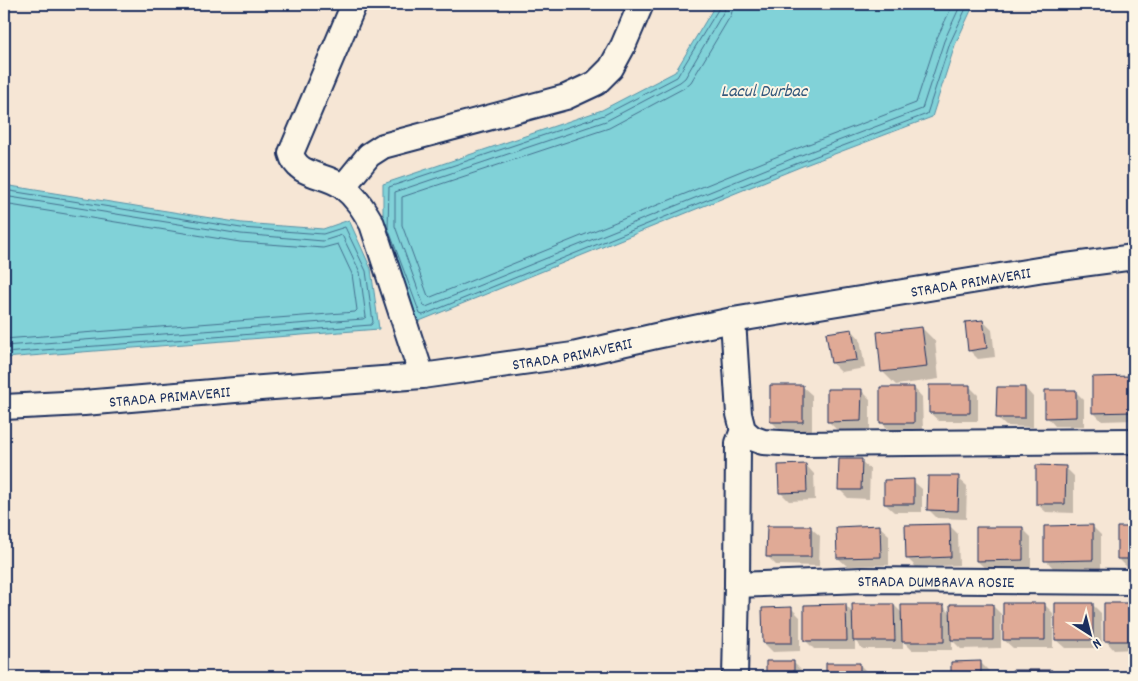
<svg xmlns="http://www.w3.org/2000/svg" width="1138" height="681" font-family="Dekko,sans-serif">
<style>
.water{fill:#81d2d8;stroke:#5891a7}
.shadow{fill:#0003}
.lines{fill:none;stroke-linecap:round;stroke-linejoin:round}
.shore{stroke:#44708f;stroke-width:1}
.building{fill:#e0aa96;stroke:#1b2f5e}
.minor-casing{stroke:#1b2f5e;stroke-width:28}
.minor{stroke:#fcf5e5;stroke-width:24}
.labels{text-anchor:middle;stroke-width:4;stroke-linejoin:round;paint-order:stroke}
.street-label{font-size:16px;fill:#1b2f5e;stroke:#fcf5e5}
.water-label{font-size:18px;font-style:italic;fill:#34587c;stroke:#fcf5e5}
</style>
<rect width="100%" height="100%" fill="#f6e6d5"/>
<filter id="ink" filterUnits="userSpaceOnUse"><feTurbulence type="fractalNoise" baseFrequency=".02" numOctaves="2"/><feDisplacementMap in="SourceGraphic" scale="10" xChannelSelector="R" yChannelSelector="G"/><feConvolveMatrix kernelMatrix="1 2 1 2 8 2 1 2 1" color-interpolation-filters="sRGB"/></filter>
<g filter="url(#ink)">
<path class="water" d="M716 4H974L955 45 932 117 800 167 417 322 383 228V184L602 110 675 72Z
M4 185 242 223 323 229 349 220 371 269 379 329 4 358Z"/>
<path class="shadow" d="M983 321 992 330 995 357 978 359 969 350Z
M922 328 935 341 939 379 896 385 883 372Z
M852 330 860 339 865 368 841 372 832 363Z
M1132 377 1134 380V420L1102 421 1093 412Z
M969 386 978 395V421H939L930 413Z
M803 387 812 395V430H780L771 421Z
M914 388 922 397 923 431H890L882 423Z
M1025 388 1033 397V427L1006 426 997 418Z
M861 390 870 399V430H837L828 421Z
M1075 391 1084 400V426H1055L1047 417Z
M861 461 870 469 869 499 848 498 839 489Z
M806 465 814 474 815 500 789 501 780 492Z
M1065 467 1074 476V513L1046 512 1037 504Z
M958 478 967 486 966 519 937 518 929 510Z
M913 481 922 489V512H894L885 504Z
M949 525 958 534 959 565 916 567 907 558Z
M1092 526 1101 535V568L1054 569 1046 560Z
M880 527 889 535V565L847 566 838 558Z
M811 528 820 536 819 566 776 565 768 557Z
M1022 528 1031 537V568L986 569 977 561Z
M1119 528H1134V567H1127L1118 558Z
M1044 604 1053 613V648H1013L1004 640Z
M1092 604 1101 613 1102 648H1065L1056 640Z
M1106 604H1134V649L1114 650 1106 641Z
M894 605 903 614 943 606 952 615 992 605 1001 614V648L961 649 952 640V650H912L903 641V649H863L855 641V649H814L806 641 846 606 854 614Z
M791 608 800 617V651L773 652 764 643Z
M980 662 989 671V677H952V663Z
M767 663H794L802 671V677H767Z
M827 664H859L868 673V677H827Z
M1013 671H1052L1058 677H1014Z"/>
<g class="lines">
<path class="shore" d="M720 4 719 8 677 77 604 115 389 187 388 228 420 314 423 315 798 163 927 114 950 43 968 4
M726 4 724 11 685 78 680 82 606 121 395 192V226L424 306 426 307 796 157 922 109 944 41 961 4
M734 4 731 15 691 82 684 88 609 128 402 197V225L428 296 431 297 793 150 916 103 937 38 953 4
M4 190 241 228 323 234 345 227 366 271 373 322 371 325 4 353
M4 196 241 234 323 241 342 235 360 272 366 317 363 319 4 346
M4 204 240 242 323 248 338 244 352 274 357 310 355 312 4 339"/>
</g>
<path class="building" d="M983 320 987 348 968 351 965 322Z
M922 327 927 367 881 372 877 332Z
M852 329 857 360 831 363 826 333Z
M1132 376 1133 412 1092 413V377Z
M770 385H803V422H770Z
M929 385H970V413H929Z
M880 387H914V423H880Z
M997 387H1025V418H996Z
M827 389H862L861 421 827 422Z
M1045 390H1076V417L1045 418Z
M839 459H862L861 490H838Z
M806 464 807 492 779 493 778 465Z
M1036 465 1066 466 1065 504H1036Z
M928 476H959L958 511 927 510Z
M914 479V504H884V480Z
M950 524 951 557 906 559 905 525Z
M880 525 881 557 837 558 836 527Z
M1093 525V560L1044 561V526Z
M767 526H811V557H766Z
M976 527H1023V560L976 561Z
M1117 527H1134V559H1117Z
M1003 603H1045V640H1003Z
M1055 603H1093V640H1055Z
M1104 603H1134V641H1104Z
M846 604 847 641H804V605Z
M852 604H894L895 641H853Z
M950 604H993V640H951Z
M901 605H944V642H902Z
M792 607V643H763L762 608Z
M766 661H794V677H766Z
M981 661V677H951V662Z
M826 663H860V677H826Z
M1012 670H1052V677H1012Z
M914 673 915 677H879V674Z"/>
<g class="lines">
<g class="minor-casing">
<g id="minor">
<path d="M354 4 291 153C297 178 326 173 343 187 356 197 364 210 372 224L422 376"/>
<path d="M343 187 369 155 383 146 566 97 596 83 611 68 623 46 641 4"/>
<path d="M733 320 739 414 743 430 752 438 763 442 797 444 1134 441"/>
<path id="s1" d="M4 407 84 403 235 390 422 376 573 355 656 336 733 320 1044 269 1134 257"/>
<path id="s2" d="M737 585 862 580 1134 582"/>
<path d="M735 677 737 585 738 443 743 430"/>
</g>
</g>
<use href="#minor" class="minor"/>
</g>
</g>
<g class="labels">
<g class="street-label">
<text dy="6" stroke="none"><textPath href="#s1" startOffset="976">STRADA PRIMAVERII</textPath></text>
<text dy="6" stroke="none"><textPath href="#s1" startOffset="571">STRADA PRIMAVERII</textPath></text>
<text dy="6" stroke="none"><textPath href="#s1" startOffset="166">STRADA PRIMAVERII</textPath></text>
<text dy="6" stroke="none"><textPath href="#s2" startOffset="199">STRADA DUMBRAVA ROSIE</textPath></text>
</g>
<g class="water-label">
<text x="764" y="96">Lacul Durbac</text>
</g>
</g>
<rect width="1138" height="681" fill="none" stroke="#fcf5e5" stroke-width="20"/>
<rect x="10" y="10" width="1118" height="661" fill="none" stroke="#1b2f5e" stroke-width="2" filter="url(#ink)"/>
<g transform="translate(1090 634) rotate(144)" stroke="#fcf5e5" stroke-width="4" paint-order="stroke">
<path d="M0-4L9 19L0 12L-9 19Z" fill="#1b2f5e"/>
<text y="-8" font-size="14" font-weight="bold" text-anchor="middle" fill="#1b2f5e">N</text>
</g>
</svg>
